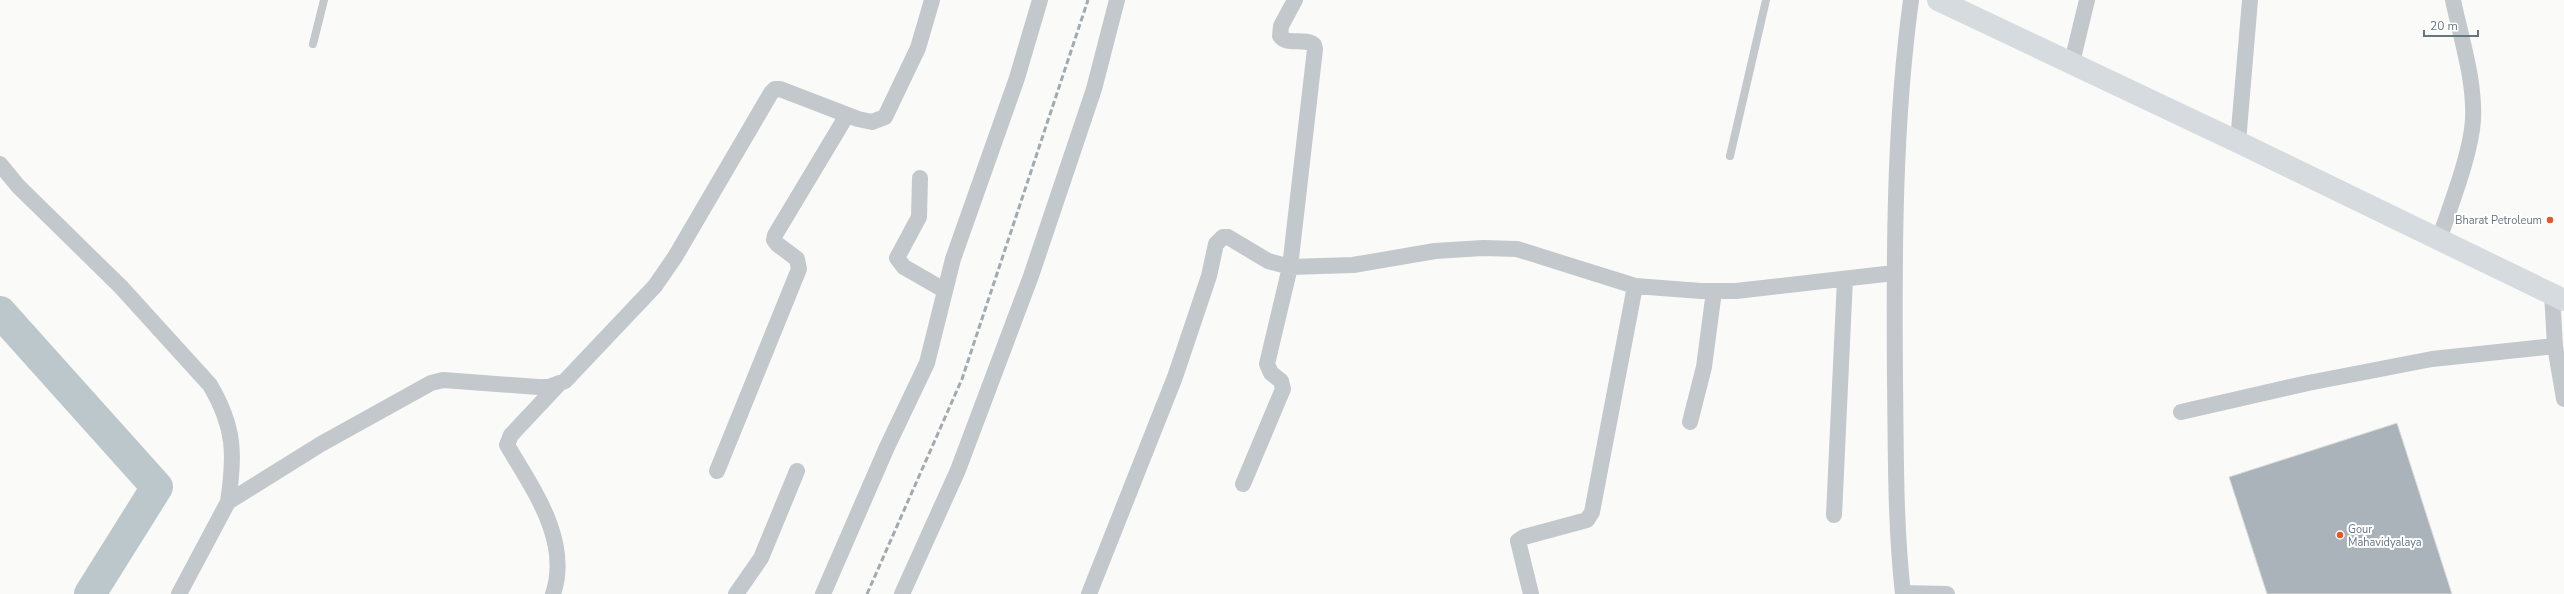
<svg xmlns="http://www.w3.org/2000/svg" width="2564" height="594" font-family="'Nunito Sans',sans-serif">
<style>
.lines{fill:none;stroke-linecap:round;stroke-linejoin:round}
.river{stroke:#bbc7cb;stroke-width:32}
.building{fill:#aab3b9;stroke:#dcdcda}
.lane{stroke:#c3c8cc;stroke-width:8}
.street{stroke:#c3c8cc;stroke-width:16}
.primary{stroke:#d6dbdf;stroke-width:22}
.rail{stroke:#a2aab0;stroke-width:3;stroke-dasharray:6 3;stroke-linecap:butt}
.poi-dot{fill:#e4572e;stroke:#fff;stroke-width:1.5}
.labels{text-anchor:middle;stroke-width:4;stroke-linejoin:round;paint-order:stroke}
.poi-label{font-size:11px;fill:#657683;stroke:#fff;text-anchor:end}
</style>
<rect width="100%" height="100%" fill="#fafaf8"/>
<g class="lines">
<path class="river" d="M0 312 157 487 90 594"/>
</g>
<path class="building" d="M2397 423 2452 594H2267L2229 477Z"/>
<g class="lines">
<path class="lane" d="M313 44 324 0
M1730 156 1766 0"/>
<path class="street" d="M2072 62 2087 0
M2238 142 2250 0
M0 164 18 186 121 287 210 385C235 427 235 455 228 502
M920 178 919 217 897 258 904 267 944 290
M2439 240C2450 206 2471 154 2473 120 2475 80 2461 39 2453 0
M2552 293 2555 346 2564 399
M2181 412 2308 383 2432 359 2555 346
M1690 422 1704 367 1714 291
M717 471 799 269 797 259 777 244 774 240 775 235 847 115
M1243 484 1283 389 1281 381 1271 373 1267 364 1290 267 1315 49 1314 45C1305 37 1287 46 1280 36L1281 26 1295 0
M1834 515 1845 279
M1903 593 1947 594
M179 594 228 502 321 444 431 383 443 380 538 387H549L565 381 655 286 675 257 771 93 775 89H780L858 119 872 122 885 117 918 48 932 0
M553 594C571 541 533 489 507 445L511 435 558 385
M736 594 761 558 797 471
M823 594 887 447 927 363 953 259 1017 78 1040 0
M902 594 958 470 1031 276 1094 89 1117 0
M1089 594 1175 377 1209 276 1216 244 1223 237H1228L1268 261 1290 267 1353 265 1435 251 1483 248 1517 249 1635 286 1701 291H1736L1894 273
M1531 594 1518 541 1524 537 1587 520 1592 512 1635 286
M1903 594C1895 523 1896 451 1895 380 1894 253 1894 125 1911 0"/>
<path class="primary" d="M1938 0 2238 142 2564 300"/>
<path class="rail" d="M867 594 962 379 1088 0"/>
</g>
<g class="poi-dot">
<circle cx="2550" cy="220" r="4"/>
<circle cx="2340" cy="535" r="4"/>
</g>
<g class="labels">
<g class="poi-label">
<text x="2542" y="224">Bharat Petroleum</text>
<text x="2348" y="533" text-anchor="start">Gour<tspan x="2348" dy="13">Mahavidyalaya</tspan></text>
</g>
</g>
<path d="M2424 30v6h54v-6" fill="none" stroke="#657683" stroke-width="2"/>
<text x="2430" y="30" font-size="12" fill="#657683" stroke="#ffffff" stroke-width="3" paint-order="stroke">20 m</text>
</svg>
